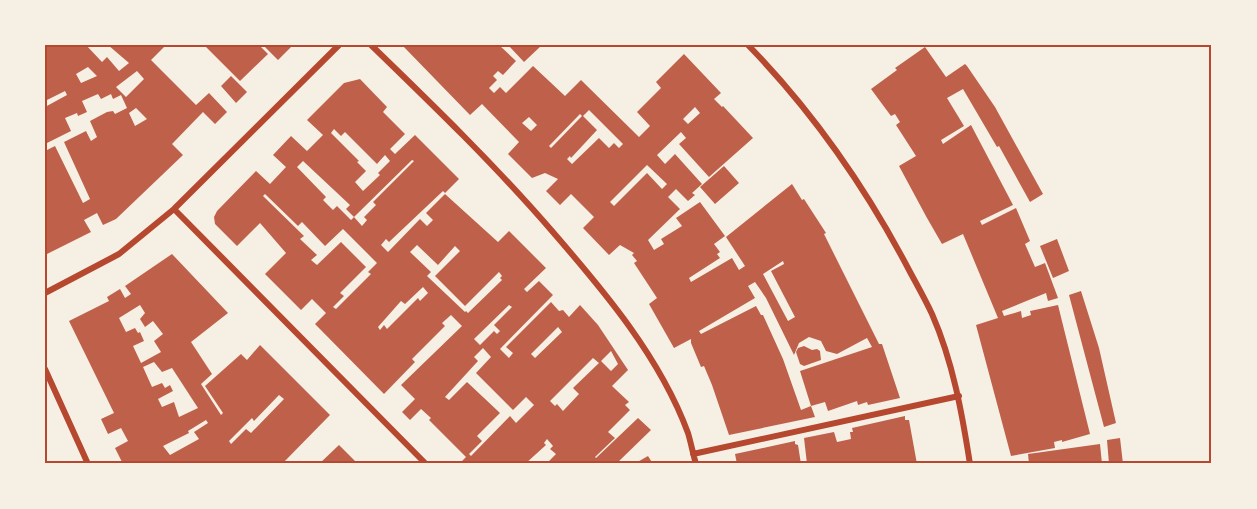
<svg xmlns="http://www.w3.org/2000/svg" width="1257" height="509" font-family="Montserrat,sans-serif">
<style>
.building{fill:#bf614a;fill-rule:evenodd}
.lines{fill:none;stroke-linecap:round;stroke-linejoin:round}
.minor{stroke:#b5482f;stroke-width:6}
.neatline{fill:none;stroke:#b5482f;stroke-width:2}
</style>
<rect width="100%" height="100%" fill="#f6efe4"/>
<path class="building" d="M45 45H65V47L86 45 102 62 107 57 119 71 129 63 108 45H166L151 60 196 105 209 93 227 112 215 124 203 112 172 144 183 155 116 219 103 225 97 213 84 220 91 232 45 255V151L55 146 83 203 90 199 64 142 86 131 91 141 97 137 90 121 107 112 113 111 115 114 127 108 121 95 113 99 111 94 101 99 98 94 82 101 87 112 78 116 77 113 65 118 71 131 45 144V107L67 95 65 91 45 101ZM88 67 97 76 81 83 76 74ZM137 71 144 79 126 97 116 87ZM136 108 147 119 135 126 129 113Z
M204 45H259L268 54 240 81Z
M263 45H293L278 60Z
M402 45H499L516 61 503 75 498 71 493 76 497 80 489 88 494 93 500 87 506 93 533 66 565 96 581 80 639 137 650 126 637 112 661 88 656 82 684 54 721 93 714 99 722 107 723 106 753 138 709 177 679 144 686 138 681 132 657 155 665 164 675 154 702 184 692 193 695 195 688 201 676 189 668 197 680 209 648 240 654 250 664 244 661 239 682 226 676 218 700 202 725 236 714 244 720 252 717 254 720 258 689 278 691 282 732 258 739 270 745 266 726 237 792 184 802 200 804 199 826 233 824 234 879 344H882L900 398 868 405 867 402 858 405 857 401 828 411 825 402 811 406 800 371 872 347 867 338 837 354 826 351 821 341 809 337 799 343 794 355 766 298 755 282 748 286 755 298 699 331 701 334 756 306 761 315H763L783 359 801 410 811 406 815 417 729 435 712 385 704 366 701 367 691 343V339L674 348 649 304 657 298 634 263 637 261 632 255 634 253 620 245 609 255 583 228 594 217 571 194 560 205 546 191 558 179 545 173 532 178 508 154 519 142 482 104 470 115ZM695 107 700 113 688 124 683 119ZM589 110 623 144 619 148 614 143 609 148 599 138 572 164 567 159 570 156 571 158 597 130 583 116ZM580 114 582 116 551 148 549 146ZM529 117 537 125 531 131 522 123ZM647 165 667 184 662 189 647 173 614 206 610 202ZM783 261 784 264 771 271 795 317 788 321 763 274Z
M508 45H542L524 62Z
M925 47 946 77 965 64 967 66 995 107 1043 194 1030 202 999 146 997 147 963 89 947 98 964 126 941 140 943 144 971 125 1013 205 980 221 982 225 1016 208 1030 241 1025 244 1035 267 1045 263 1058 298 1048 301 1046 293 1002 311 1004 316 1021 311 1022 318 1031 315 1030 311 1058 305 1090 434 1062 442V440L1054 442 1055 448 1011 456 976 325 998 318 963 234 942 244 927 218 899 166 916 156 896 125 900 122 895 114 891 116 871 89 897 70 895 68Z
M231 76 247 92 236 103 221 86Z
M360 79 387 107 383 112 405 134 390 149 395 154 415 135 459 179 445 193 443 191 389 242 386 239 381 245 388 252 420 219 427 226 433 220 426 213 445 194 498 242 509 231 546 268 524 289 527 292 539 281 553 295 500 349 509 358 513 353 506 347 551 302 559 311 563 310 569 317 580 305 598 325 628 370 612 386 629 402 625 405 630 410 608 432 615 438 595 457 596 458 638 418 651 430 616 464H580L577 461 575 464H546L556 454 550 449 553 446 547 439 544 443 546 445 525 464H459L466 457 429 420 431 418 421 409 410 420 402 412 415 399 401 385 462 326 451 315 442 323 445 326 412 359 415 362 384 394 315 324 326 313 312 299 301 310 265 274 286 253 260 223 237 246 215 224 214 217 217 211 256 171 270 184 286 167 273 155 291 136 307 151 323 135 307 120 344 83ZM334 129 341 136 345 132 377 164 385 155 390 161 378 173 380 175 363 191 355 182 366 171 357 162 359 161 331 133ZM412 160 414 161 373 202 376 205 364 217 367 220 362 226 354 217 351 220 337 206 333 210 323 200 326 197 297 167 303 161 350 205 346 209 354 217ZM265 194 298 226 302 222 325 246 343 229 377 263 368 272 371 274 336 309 333 307 344 296 340 293 366 267 341 242 317 265 311 260 317 255 300 239 304 236 263 196ZM417 245 438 265 455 246 460 251 435 276 465 306 499 272 502 276 500 278 502 280 468 313 466 311 465 312 427 276 431 272 410 252ZM423 287 428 293 420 301 418 298 387 329 384 325 380 330 378 327 401 301 405 304ZM509 305 512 307 494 325 500 331 497 334 494 331 480 345 474 339ZM558 327 562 332 535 358 531 354ZM483 348 491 357 476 373 513 410 526 397 534 405 516 423 510 416 471 456 469 454 482 441 477 436 500 413 467 382 449 400 445 397 478 361 474 357ZM611 351 618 364 611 371 601 361ZM593 358 599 363 573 388 579 394 563 411 557 404 555 406 550 401Z
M724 166 739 183 715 204 700 187Z
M1057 239 1069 271 1053 278 1040 246Z
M172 254 228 313 191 342 212 374 201 384 221 415 223 413 205 386 241 354 247 360 260 345 330 415 282 464H239L237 461 235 464H123L115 448 128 441 121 428 108 434 101 419 114 413 69 321 109 301 107 297 120 289 125 298 131 294 125 286ZM140 305 145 313 140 319 145 327 153 321 163 334 154 341 161 352 141 363 133 346 144 341 140 332 138 333 135 328 126 332 119 318ZM154 362 162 372 172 368 198 408 179 417 174 402 162 407 158 399 173 391 170 385 165 388 162 383 152 387 143 367ZM279 395 284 399 251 433 246 429 231 444 229 441 252 418 254 421ZM206 420 208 423 194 432 199 439 170 455 163 446 189 433 188 431Z
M1081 291 1099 348 1116 423 1104 427 1069 295Z
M804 346 812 350 817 349 820 351 821 360 804 366 800 364 796 352 798 348Z
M905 416V420H909L917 464H807L804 438 834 432 837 442 851 439 850 432H853L852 428Z
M1120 438 1123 464H1109L1107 440Z
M795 441V444L798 445 801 464H737L735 454Z
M1100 444 1102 464H1029L1028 454Z
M339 445 358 464H319Z
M648 456 653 464H634Z"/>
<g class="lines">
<path class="minor" d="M371 45C433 105 495 165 552 231 604 291 660 357 688 433 691 443 693 454 696 464
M748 45C814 113 865 186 909 270 917 285 925 299 932 314 953 362 962 413 970 464
M174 209 426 464
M45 293 119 254 174 209 339 45
M45 369 88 464
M693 454 959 396"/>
</g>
<rect width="1257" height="509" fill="none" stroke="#f6efe4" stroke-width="93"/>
<rect x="46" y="46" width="1164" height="416" class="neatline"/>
</svg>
